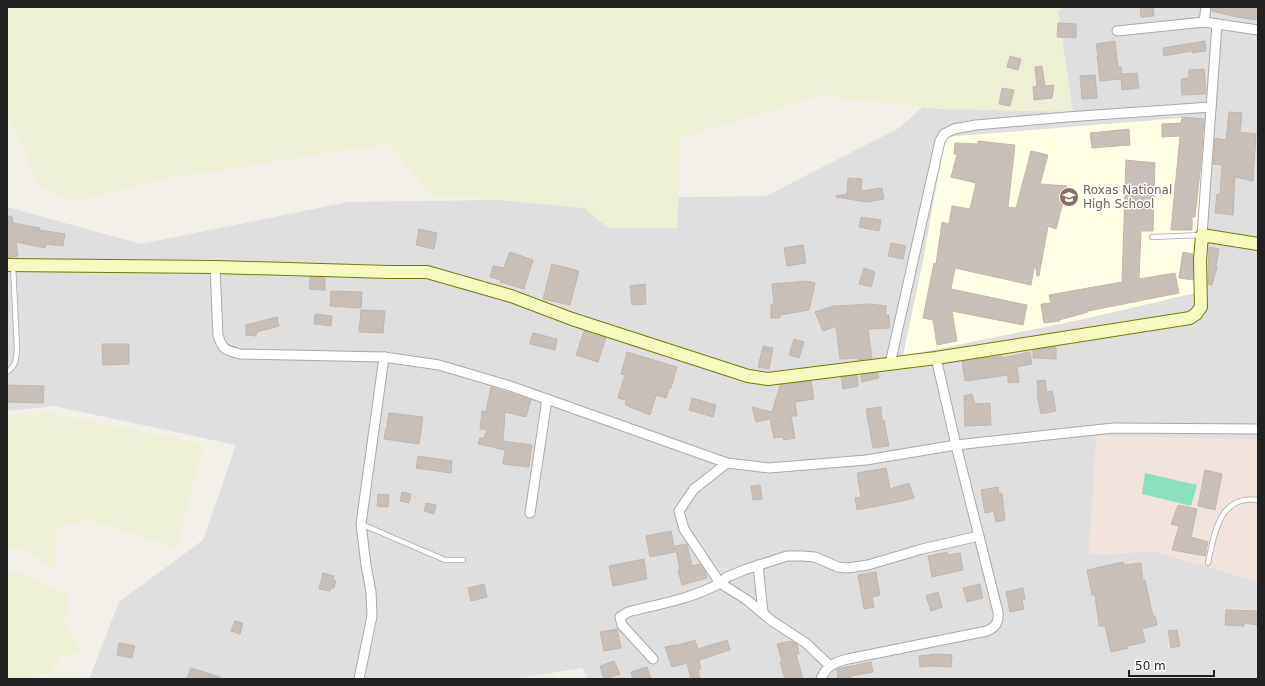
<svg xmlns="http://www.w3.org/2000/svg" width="1265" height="686" viewBox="0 0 1265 686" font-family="'DejaVu Sans',sans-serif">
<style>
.residential{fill:#e0dfdf}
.education{fill:#ffffe5}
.military{fill:#f3e3dd}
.farmland{fill:#eef0d5}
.pitch{fill:#88e0be}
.building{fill:#c7bfb8;stroke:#c4b6ab}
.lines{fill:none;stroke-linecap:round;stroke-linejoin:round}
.lane-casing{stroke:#a9a9a9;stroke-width:6}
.street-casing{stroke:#a9a9a9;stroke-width:11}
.secondary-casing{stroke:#707d05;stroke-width:14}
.lane{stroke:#fff;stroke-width:4.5}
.street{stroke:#fff;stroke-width:9}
.secondary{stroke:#f7fabf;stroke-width:12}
.labels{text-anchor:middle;stroke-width:3;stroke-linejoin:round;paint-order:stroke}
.education-label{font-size:12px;fill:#785e54;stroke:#fff;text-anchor:start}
</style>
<rect width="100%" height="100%" fill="#f2efe9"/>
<!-- residential -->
<polygon class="residential" points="1046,7 1258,7 1258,679 588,679 582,668 515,679 89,679 119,602 203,540 236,445 54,406 7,411 7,207 141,244 348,202 766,196 899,128 1008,32"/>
<!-- education -->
<polygon class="education" points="1182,118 1207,133 1199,292 1084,319 903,356 924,256 945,137"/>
<!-- military -->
<polygon class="military" points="1096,436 1258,439 1258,582 1153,551 1102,555 1089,553"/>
<!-- farmland -->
<g class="farmland">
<polygon points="7,7 1066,7 1058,11 1073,112 940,109 819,96 681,138 677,228 608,228 584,208 431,194 388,144 176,177 76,202 40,187 14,129 7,119"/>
<polygon points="51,413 204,444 176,548 89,520 58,527 54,569 22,548 7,550 7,418"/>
<polygon points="20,572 68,594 65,625 82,652 60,656 51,674 7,679 7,575"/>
<polygon points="555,672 556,679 525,679"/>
</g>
<!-- pitch -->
<polygon class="pitch" points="1145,473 1197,485 1191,506 1142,494"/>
<!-- building -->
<g class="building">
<polygon points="1140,7 1153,7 1154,16 1141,17"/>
<polygon points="1212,7 1246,7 1258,9 1258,20 1236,17 1212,11"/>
<polygon points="1058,23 1076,24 1076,38 1057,37"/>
<polygon points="1115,41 1118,67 1121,67 1122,74 1137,73 1139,88 1122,90 1121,79 1100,81 1097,56 1098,56 1096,44"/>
<polygon points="1205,41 1206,51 1192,53 1192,51 1164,56 1163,48"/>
<polygon points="1010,56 1021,59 1018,70 1007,67"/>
<polygon points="1042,66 1045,86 1054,85 1052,98 1034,100 1033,87 1037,86 1035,67"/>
<polygon points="1204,69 1206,94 1182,95 1181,79 1189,78 1189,70"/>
<polygon points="1095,75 1097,98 1082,99 1080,76"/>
<polygon points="1002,88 1014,90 1010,106 999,104"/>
<polygon points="1229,112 1242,113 1240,132 1256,134 1253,181 1235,177 1233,215 1215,213 1217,194 1220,195 1222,165 1213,164 1215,138 1226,140"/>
<polygon points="1182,117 1204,119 1201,163 1195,217 1192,217 1192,230 1171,230 1180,136 1162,137 1162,124 1181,123"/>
<polygon points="1129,129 1130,145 1092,148 1090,133"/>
<polygon points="978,141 1015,145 1008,207 1016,208 1031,151 1048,155 1040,184 1067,186 1056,229 1048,226 1039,276 1037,276 1035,263 1031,285 955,268 951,289 1027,305 1023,325 952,311 957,341 937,345 933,320 923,318 934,263 936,264 942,222 949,224 952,206 970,209 976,183 951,177 957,154 954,154 955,143 978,144"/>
<polygon points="1126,160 1155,163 1153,231 1141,231 1139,279 1175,273 1179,293 1088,311 1088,312 1059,320 1060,321 1044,323 1041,304 1051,303 1049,295 1122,282"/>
<polygon points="848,178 862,179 861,191 882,188 884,199 867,202 836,197 836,196 847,194"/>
<polygon points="12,216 13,223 40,228 39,230 65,234 63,246 46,244 45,248 16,242 18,256 7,258 7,217"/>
<polygon points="861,217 881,220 879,231 859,227"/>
<polygon points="419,229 437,233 434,249 416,245"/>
<polygon points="891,243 906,246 903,259 888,256"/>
<polygon points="803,245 806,263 787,266 784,248"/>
<polygon points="1209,247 1219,249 1216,266 1217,267 1212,285 1208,284"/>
<polygon points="510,252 533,260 524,289 500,282 501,280 490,277 493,266 504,268"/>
<polygon points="1183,252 1193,254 1193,280 1179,278"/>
<polygon points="552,264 579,271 570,305 543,299"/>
<polygon points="864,268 875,272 871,287 859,284"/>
<polygon points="310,277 325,278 325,290 309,289"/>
<polygon points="807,281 815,283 809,310 780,315 780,318 771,318 771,305 774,305 772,284"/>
<polygon points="645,284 646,304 632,305 630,286"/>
<polygon points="331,291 362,292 361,308 330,306"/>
<polygon points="871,304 886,306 886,316 889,315 890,328 868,329 872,358 858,360 858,358 840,359 836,326 823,331 815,312 833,306"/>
<polygon points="361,310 385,311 383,333 359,332"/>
<polygon points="315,314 332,316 331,326 314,324"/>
<polygon points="277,317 279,326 257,332 256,336 246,335 246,325"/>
<polygon points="584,331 606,338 598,362 576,355"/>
<polygon points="533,333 557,339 555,350 530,344"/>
<polygon points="794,339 804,342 799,358 789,355"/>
<polygon points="102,344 129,344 129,364 103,365"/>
<polygon points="763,346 773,348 769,369 758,367"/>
<polygon points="1056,347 1056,359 1033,358 1033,350"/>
<polygon points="627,352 677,367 671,388 669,388 666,398 656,395 650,415 625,405 626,400 618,398 625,375 621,374"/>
<polygon points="1030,352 1032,364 1017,367 1019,382 1008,383 1008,375 965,381 962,361 1001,356 1002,358"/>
<polygon points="878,373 879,378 862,382 861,375"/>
<polygon points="857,375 858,386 843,389 841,377"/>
<polygon points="1045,380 1047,392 1052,391 1056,411 1041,414 1037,394 1038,393 1037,381"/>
<polygon points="811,381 814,399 795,402 797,416 791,416 795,438 784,440 783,437 774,438 770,419 756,422 752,407 772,412 780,385"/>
<polygon points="7,385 44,386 43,403 7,402"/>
<polygon points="491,387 531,400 526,417 505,412 503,441 532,445 529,467 503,464 505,450 478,444 480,438 484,438 487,430 480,429 482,411 486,412"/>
<polygon points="972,394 975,404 990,403 991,425 965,426 964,396"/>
<polygon points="692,398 716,405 713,417 689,410"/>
<polygon points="881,407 882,421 884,420 889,446 873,448 866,409"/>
<polygon points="389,413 423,417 419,444 384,439 386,427 387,427"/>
<polygon points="418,456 452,461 451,473 416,468"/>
<polygon points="886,468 890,489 909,483 914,498 903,501 857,510 855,498 861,497 857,473"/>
<polygon points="1205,470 1222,474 1215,510 1198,506"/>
<polygon points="760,485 762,499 753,500 751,486"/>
<polygon points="998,487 999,494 1002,493 1005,520 996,522 994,511 985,513 981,490"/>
<polygon points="402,492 411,494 409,503 400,501"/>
<polygon points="378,494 389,495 388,507 377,506"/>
<polygon points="426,503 436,505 434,514 424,511"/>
<polygon points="1178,505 1197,509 1191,537 1208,542 1205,556 1172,550 1179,526 1171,524"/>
<polygon points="671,531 675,552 650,557 646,536"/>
<polygon points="687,544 692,566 700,564 705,571 707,578 682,585 678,570 680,569 675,546"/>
<polygon points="947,552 947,555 960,553 963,570 932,577 928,556"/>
<polygon points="644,559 647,579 613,586 609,566"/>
<polygon points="1123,562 1124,565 1141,563 1143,581 1145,580 1153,616 1155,616 1157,625 1142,629 1145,642 1127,646 1128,648 1111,652 1105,626 1099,626 1095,595 1092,595 1087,570"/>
<polygon points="876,572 880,595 872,597 874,607 864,609 858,575"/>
<polygon points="323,573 334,576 333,580 336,580 334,588 331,588 330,591 319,589"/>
<polygon points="484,584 487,597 471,601 468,588"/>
<polygon points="980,584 983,598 967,602 963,588"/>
<polygon points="1023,588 1025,599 1022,600 1024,609 1010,612 1006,592"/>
<polygon points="938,592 942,607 931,611 926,596"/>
<polygon points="1226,610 1258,611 1258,625 1244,623 1244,626 1225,625"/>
<polygon points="235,621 243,623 240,634 231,631"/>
<polygon points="617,629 621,648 604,651 600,632"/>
<polygon points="1177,630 1180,646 1171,648 1168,631"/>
<polygon points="695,640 698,649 727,640 730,650 699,660 701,669 698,670 700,679 691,679 687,663 672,667 665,647 675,645 675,646"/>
<polygon points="791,641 797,644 799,654 796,654 803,679 785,679 780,662 782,661 777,644"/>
<polygon points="119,643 135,646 132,658 117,655"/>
<polygon points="937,654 952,655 951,667 931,666 920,667 919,656"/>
<polygon points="614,661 620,674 604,679 600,666"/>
<polygon points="871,662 873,672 851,676 851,679 838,679 837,669"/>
<polygon points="647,667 651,679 633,679 631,672"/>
<polygon points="191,668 220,677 220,679 187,679"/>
</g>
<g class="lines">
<!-- lane casing -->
<g class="lane-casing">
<g id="lane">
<polyline points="1152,237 1202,235"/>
<path d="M7,372C16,366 16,360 17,349L13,265"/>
<polyline points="361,524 445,560 463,560"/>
<path d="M1208,563C1214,535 1219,494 1258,500"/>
</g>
</g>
<!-- street casing -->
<g class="street-casing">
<g id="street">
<polyline points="1204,22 1206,7"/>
<polyline points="1117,31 1204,22 1258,30"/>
<polyline points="1202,235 1217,24"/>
<path d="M215,267L218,335C222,350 226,350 240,354L384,357L439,365L510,386L727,463L769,468L866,460L956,445L1113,428L1258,429"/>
<polyline points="890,364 940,141 944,134 954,129 976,125 1067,117 1211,107"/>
<polyline points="530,513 547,399"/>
<polyline points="758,565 763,613"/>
<path d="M653,659L622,625L620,617L628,612C659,604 692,599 720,583L684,529L679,511L694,489L727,463"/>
<polyline points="830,666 806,643 772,621 747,600 720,583 727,577 744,570 787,556 802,556 815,557 838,567 848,568 868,565 922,549 979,536"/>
<polyline points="359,679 372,616 371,592 366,565 361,524 384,357"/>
<path d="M821,679C826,666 835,662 848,659L987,631C996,627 999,622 998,612L956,445L936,358"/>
</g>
</g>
<!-- secondary casing -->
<g class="secondary-casing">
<polyline id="secondary" points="7,265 215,267 389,272 427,272 511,296 572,319 748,376 768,379 936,358 1190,318 1196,314 1201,307 1200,260 1202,235 1258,244"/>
</g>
<!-- lane -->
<use href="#lane" class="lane"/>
<!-- street -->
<use href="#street" class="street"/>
<!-- secondary -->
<use href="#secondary" class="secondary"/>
</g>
<!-- icons -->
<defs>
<g id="school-disc" transform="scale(1)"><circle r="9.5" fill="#8d6e63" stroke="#fff"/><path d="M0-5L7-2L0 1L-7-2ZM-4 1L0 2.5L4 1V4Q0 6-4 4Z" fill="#fff"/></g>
</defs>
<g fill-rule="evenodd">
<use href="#school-disc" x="1069" y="197"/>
</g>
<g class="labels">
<!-- education labels -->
<g class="education-label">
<text x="1083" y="194">Roxas National<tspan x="1083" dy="14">High School</tspan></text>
</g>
</g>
<!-- border -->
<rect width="1265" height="686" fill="none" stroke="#222222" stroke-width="16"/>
<!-- scale -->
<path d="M1129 670v6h85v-6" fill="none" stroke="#222222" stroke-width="2"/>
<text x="1135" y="670" font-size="12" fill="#222222" stroke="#ffffff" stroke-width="3" paint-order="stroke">50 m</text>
</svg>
